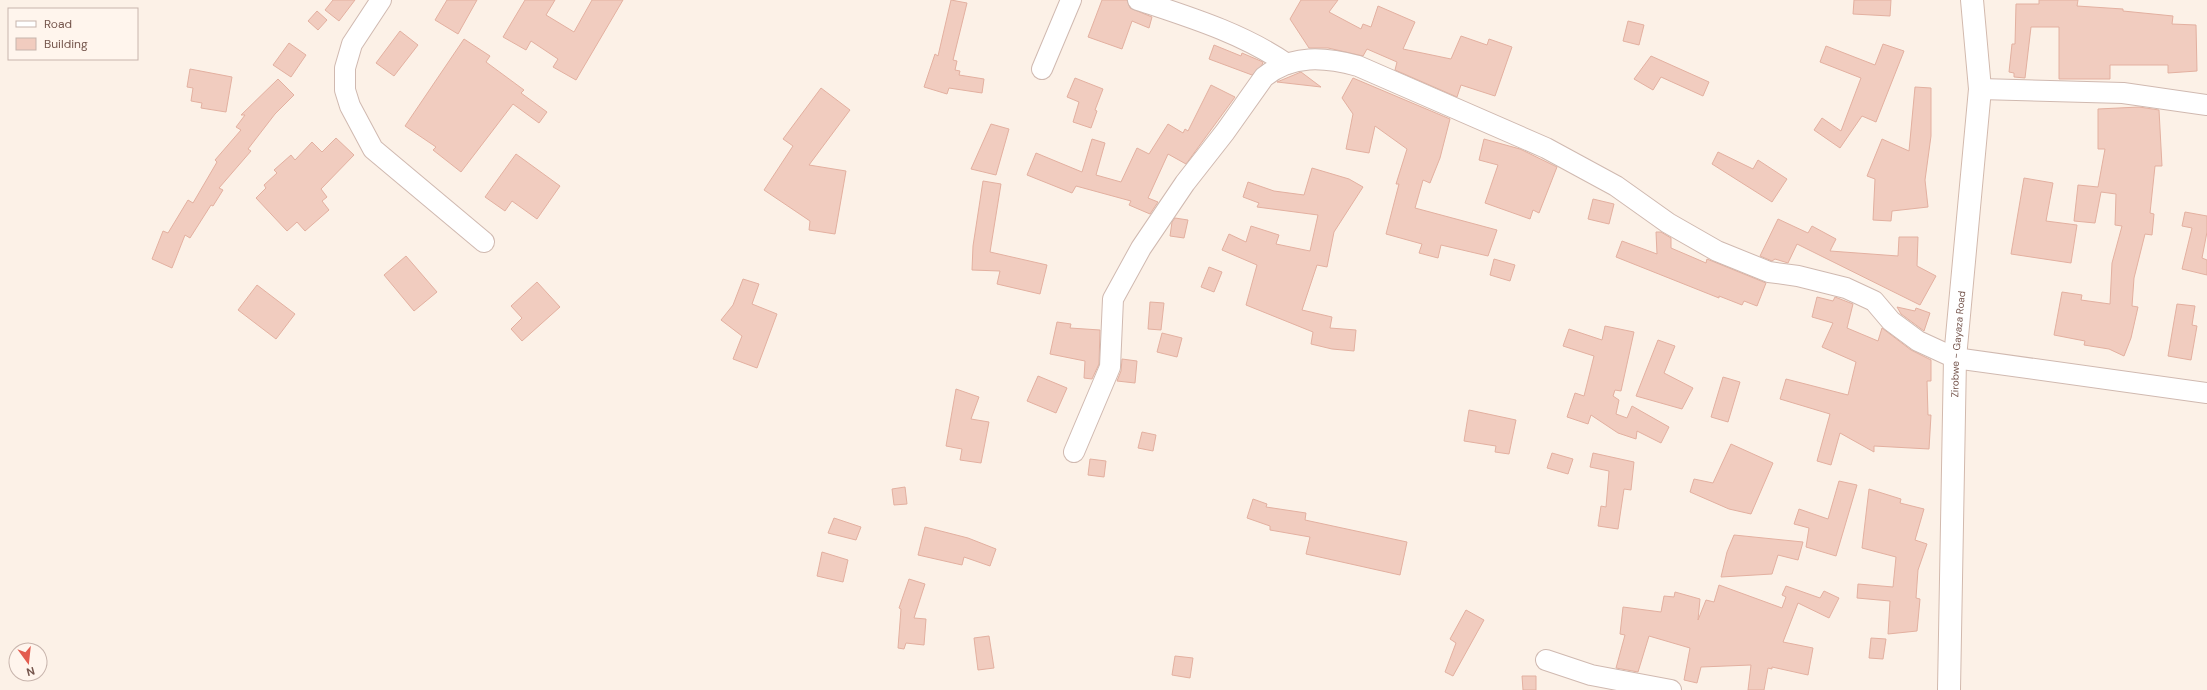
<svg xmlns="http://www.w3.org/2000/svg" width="2207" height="690" viewBox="0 0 2207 690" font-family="'DM Sans',sans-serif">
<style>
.building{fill:#f1ccbf;stroke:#e3b0a0}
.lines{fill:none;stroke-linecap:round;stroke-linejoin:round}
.street-casing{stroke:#d0b9b0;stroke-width:22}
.secondary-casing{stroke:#d2b9ad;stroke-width:24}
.street{stroke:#fff;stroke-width:20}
.secondary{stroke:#fff;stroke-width:22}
.labels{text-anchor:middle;stroke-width:3;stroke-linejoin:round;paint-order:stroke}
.street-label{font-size:10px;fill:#75554c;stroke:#fff5ed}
</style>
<rect width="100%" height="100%" fill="#fcf1e7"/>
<!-- building -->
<g class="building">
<polygon points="333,0 355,0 339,21 325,10"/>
<polygon points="447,0 477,0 458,34 435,20"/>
<polygon points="525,0 555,0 546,15 574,32 592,0 623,0 576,80 553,67 558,59 531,41 526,50 503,37"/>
<polygon points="951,0 967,3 953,60 957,61 955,70 960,71 959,75 984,79 982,93 949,88 947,94 924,87 935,54 938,56"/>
<polygon points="1102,0 1127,0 1130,8 1152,17 1149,28 1132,21 1122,49 1088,37"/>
<polygon points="1301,0 1338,0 1329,12 1361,29 1363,24 1371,27 1378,6 1415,22 1403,49 1451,59 1461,36 1487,45 1489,39 1512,47 1495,96 1461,85 1457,97 1395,70 1397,62 1367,49 1363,56 1328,48 1309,48 1290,19"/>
<polygon points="1854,0 1891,0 1890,16 1853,14"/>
<polygon points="2039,0 2078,0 2077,6 2123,9 2123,11 2173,16 2172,24 2196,25 2197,71 2168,73 2168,65 2110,65 2110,79 2059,79 2059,27 2031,27 2025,78 2014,77 2014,73 2009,72 2012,44 2015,44 2016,4 2039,4"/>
<polygon points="317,11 327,20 318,30 308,21"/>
<polygon points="1628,21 1644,25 1639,45 1623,41"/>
<polygon points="400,31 418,45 394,76 376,63"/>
<polygon points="464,39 490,56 486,62 524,90 521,93 547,112 539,123 513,104 461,172 433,150 436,147 405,126"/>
<polygon points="289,43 306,55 291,77 273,65"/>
<polygon points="1883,44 1904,51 1876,122 1862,116 1840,148 1814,130 1822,118 1841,131 1861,78 1820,62 1826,46 1875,65"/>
<polygon points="1214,45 1241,56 1242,53 1263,62 1262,65 1252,75 1209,59"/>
<polygon points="1651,56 1709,82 1703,96 1661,77 1653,90 1634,79"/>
<polygon points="190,69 232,77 226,112 201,108 202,103 191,101 193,88 187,87"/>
<polygon points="1301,72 1321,87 1277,82"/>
<polygon points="1075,78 1103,89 1095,110 1097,111 1091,128 1073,122 1079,102 1067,97"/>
<polygon points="1353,78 1450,119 1440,158 1430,183 1423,180 1415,208 1497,230 1488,256 1441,245 1438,258 1419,253 1422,244 1386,234 1399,184 1396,184 1407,149 1375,126 1369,153 1346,149 1353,114 1342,98"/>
<polygon points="278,79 294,95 275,114 248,149 251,151 219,188 223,190 213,206 211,205 190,238 185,235 172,268 152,259 163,231 168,233 188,200 193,203 217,162 215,160 241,130 236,127 245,115 241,115"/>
<polygon points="1211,85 1235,97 1186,164 1168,154 1148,198 1158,202 1150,214 1129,205 1131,201 1076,186 1072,193 1027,175 1036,153 1082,172 1092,139 1105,143 1096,175 1121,182 1137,148 1149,154 1168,124 1183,133 1185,129 1188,131"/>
<polygon points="1915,87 1931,88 1931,136 1925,180 1928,207 1892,211 1891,221 1873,220 1875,179 1867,176 1882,139 1909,151"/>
<polygon points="821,88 850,110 809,165 846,171 835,234 809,230 810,221 764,190 793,146 783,139"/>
<polygon points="2139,107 2159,110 2162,166 2155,166 2150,213 2154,214 2152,235 2145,234 2134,278 2132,306 2138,307 2131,338 2124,356 2109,349 2084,345 2085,341 2054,335 2062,292 2082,295 2081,300 2110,304 2112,263 2122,226 2115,225 2116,194 2101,192 2095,223 2074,221 2078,185 2098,187 2105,149 2098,149 2098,109"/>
<polygon points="991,124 1009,129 996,175 971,169"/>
<polygon points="336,138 354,155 321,189 327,197 322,201 329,210 305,231 297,222 287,231 256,198 266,188 264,185 277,173 274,170 291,155 295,160 312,142 322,152"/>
<polygon points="1484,139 1520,149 1557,167 1539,213 1533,210 1530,219 1485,203 1498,165 1479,160"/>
<polygon points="1718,152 1753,169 1758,160 1787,179 1772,202 1712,164"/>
<polygon points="516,154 560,186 537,219 512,201 505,211 485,197"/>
<polygon points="1312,168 1349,179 1363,187 1334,232 1327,267 1317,265 1302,310 1332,317 1330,328 1356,330 1354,351 1332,349 1311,344 1313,332 1246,305 1257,265 1222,250 1229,234 1246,242 1251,226 1279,235 1276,244 1310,251 1318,215 1257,207 1259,203 1243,197 1248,182 1274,191 1304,195"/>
<polygon points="2024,178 2053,183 2046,221 2077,225 2071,263 2011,254"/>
<polygon points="983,181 1001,184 990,252 1047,265 1040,294 997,284 1000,271 972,270 973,246"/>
<polygon points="1593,199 1614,204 1609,224 1588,219"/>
<polygon points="2185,212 2207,216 2207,232 2202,258 2207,260 2207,275 2182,269 2192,228 2182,226"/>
<polygon points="1175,218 1188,220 1184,238 1170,236 1172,222"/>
<polygon points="1778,219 1808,233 1812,226 1836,239 1830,251 1898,256 1899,237 1918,237 1917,266 1936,276 1920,305 1797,244 1788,263 1775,259 1772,261 1760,256"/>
<polygon points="1656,232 1661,232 1671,238 1671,248 1706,263 1707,259 1766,283 1757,306 1744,301 1742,305 1719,296 1719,298 1616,257 1622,241 1657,254"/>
<polygon points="406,256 437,292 414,311 384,275"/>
<polygon points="1494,259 1515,265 1510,281 1490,275"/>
<polygon points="1209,267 1222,272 1214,292 1201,287"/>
<polygon points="743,279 759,284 752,304 777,314 757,368 733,359 742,336 721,320 733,305"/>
<polygon points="537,282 560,307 522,341 511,329 522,318 511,306"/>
<polygon points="257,285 295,314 276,339 238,310"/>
<polygon points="1817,297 1833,301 1835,297 1853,304 1847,328 1878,341 1882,328 1911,350 1931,360 1931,381 1927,381 1928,415 1931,415 1929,449 1874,446 1874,452 1840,433 1831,465 1817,461 1830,414 1780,399 1786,379 1848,395 1856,362 1822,347 1833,323 1812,317"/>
<polygon points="1150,302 1164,303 1161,330 1148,329"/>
<polygon points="2177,304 2195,306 2192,325 2197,326 2191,360 2168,356"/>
<polygon points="1897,307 1915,311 1916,308 1930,313 1924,331 1901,314"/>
<polygon points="1057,322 1071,324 1070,328 1100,330 1099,364 1092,379 1084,378 1085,361 1050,354"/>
<polygon points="1605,326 1634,332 1621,391 1615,390 1613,396 1619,400 1616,414 1627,418 1632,406 1669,427 1661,443 1637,431 1636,439 1618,433 1591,415 1588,424 1567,417 1575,393 1584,396 1594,356 1563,346 1569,329 1602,340"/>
<polygon points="1162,333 1182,338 1177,357 1157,352"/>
<polygon points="1658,340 1675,346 1664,373 1693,388 1682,409 1636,396"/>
<polygon points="1122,359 1137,361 1135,383 1117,381 1121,371"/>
<polygon points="1038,376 1067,388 1056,413 1027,401"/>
<polygon points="1723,377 1740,382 1728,422 1711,417"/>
<polygon points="956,389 979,397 971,419 989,422 981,463 960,460 962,449 946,446"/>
<polygon points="1469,410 1516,420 1509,454 1495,452 1496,446 1464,441"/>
<polygon points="1142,432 1156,435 1153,451 1138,448"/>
<polygon points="1731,444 1773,463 1751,514 1729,509 1690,492 1694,479 1713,483"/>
<polygon points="1552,453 1573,459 1568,474 1547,468"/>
<polygon points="1593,453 1634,462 1631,490 1624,489 1618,529 1598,526 1601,506 1606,507 1609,471 1590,467"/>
<polygon points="1090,459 1106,461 1104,477 1088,475"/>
<polygon points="1839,481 1857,485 1836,556 1806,547 1809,528 1794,524 1799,509 1828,519"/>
<polygon points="905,487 907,504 894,505 892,489"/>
<polygon points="1869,489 1901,499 1900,503 1924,509 1915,540 1927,544 1918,570 1916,598 1920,599 1917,631 1888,634 1890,601 1857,598 1858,584 1893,587 1896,557 1862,548"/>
<polygon points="1253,499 1267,504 1266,507 1306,513 1305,520 1407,542 1400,575 1306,554 1310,537 1270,530 1270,526 1247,518"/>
<polygon points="834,518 861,527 856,540 828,533"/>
<polygon points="925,527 968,538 996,549 990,566 964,557 962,565 918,555"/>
<polygon points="1734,535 1803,542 1798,560 1778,555 1772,574 1721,577 1727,552"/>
<polygon points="822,552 848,560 843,582 817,576"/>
<polygon points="909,579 925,584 914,618 926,619 924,645 906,643 904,649 898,648 901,609 899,608"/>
<polygon points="1719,585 1782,608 1786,597 1782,595 1786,586 1820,598 1824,591 1839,598 1829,618 1798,603 1783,642 1813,648 1808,675 1772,667 1772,669 1768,668 1764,690 1748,690 1751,665 1701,667 1697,683 1684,680 1690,648 1649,636 1638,672 1616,668 1625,635 1620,634 1623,607 1661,612 1664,596 1674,597 1675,592 1700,599 1698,620 1706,600 1714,602"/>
<polygon points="1466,610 1484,620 1453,676 1445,672 1456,643 1450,639"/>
<polygon points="989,636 994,668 978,670 974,638"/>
<polygon points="1871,638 1886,639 1883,659 1869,658"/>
<polygon points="1175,656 1193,658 1190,678 1172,675"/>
<polygon points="1522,676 1536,676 1536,690 1523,690"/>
</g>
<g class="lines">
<!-- street casing -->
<g class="street-casing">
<g id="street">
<polyline points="381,0 352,44 345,68 345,90 350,106 373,149 484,242"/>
<path d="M1138,0C1189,17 1242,33 1287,64"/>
<polyline points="1042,69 1071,0"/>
<polyline points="1980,89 2123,93 2207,105"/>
<path d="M1074,452L1110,367L1113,299L1141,248L1185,183L1225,132L1264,77C1292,54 1325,57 1358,66L1546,148L1616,186L1668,223L1717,251L1769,272L1798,276L1846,288L1874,301L1891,321L1918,341L1955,358L2207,393"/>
<polyline points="1546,660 1591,675 1671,690"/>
</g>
</g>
<!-- secondary casing -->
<g class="secondary-casing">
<g id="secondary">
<path id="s1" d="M1949,690L1955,358L1980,89L1972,0"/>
</g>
</g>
<!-- street -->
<use href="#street" class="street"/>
<!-- secondary -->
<use href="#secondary" class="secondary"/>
</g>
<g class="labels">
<!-- street labels -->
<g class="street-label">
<text dy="4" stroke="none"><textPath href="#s1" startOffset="346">Zirobwe - Gayaza Road</textPath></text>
</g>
</g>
<!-- legend -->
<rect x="8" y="8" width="130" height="52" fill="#fff5ed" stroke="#c8b5ad"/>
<rect x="16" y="21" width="20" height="6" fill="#ffffff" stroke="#c8b5ad"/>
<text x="44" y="28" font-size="12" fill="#75554c">Road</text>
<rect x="16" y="38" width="20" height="12" fill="#f1ccbf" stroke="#c8b5ad"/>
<text x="44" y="48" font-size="12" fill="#75554c">Building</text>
<!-- north arrow -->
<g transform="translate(28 662) rotate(165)"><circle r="19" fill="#fff5ed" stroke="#c8b5ad"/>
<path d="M0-3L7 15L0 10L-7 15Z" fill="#e35c4f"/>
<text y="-6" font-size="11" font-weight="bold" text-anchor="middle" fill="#75554c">N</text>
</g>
</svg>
